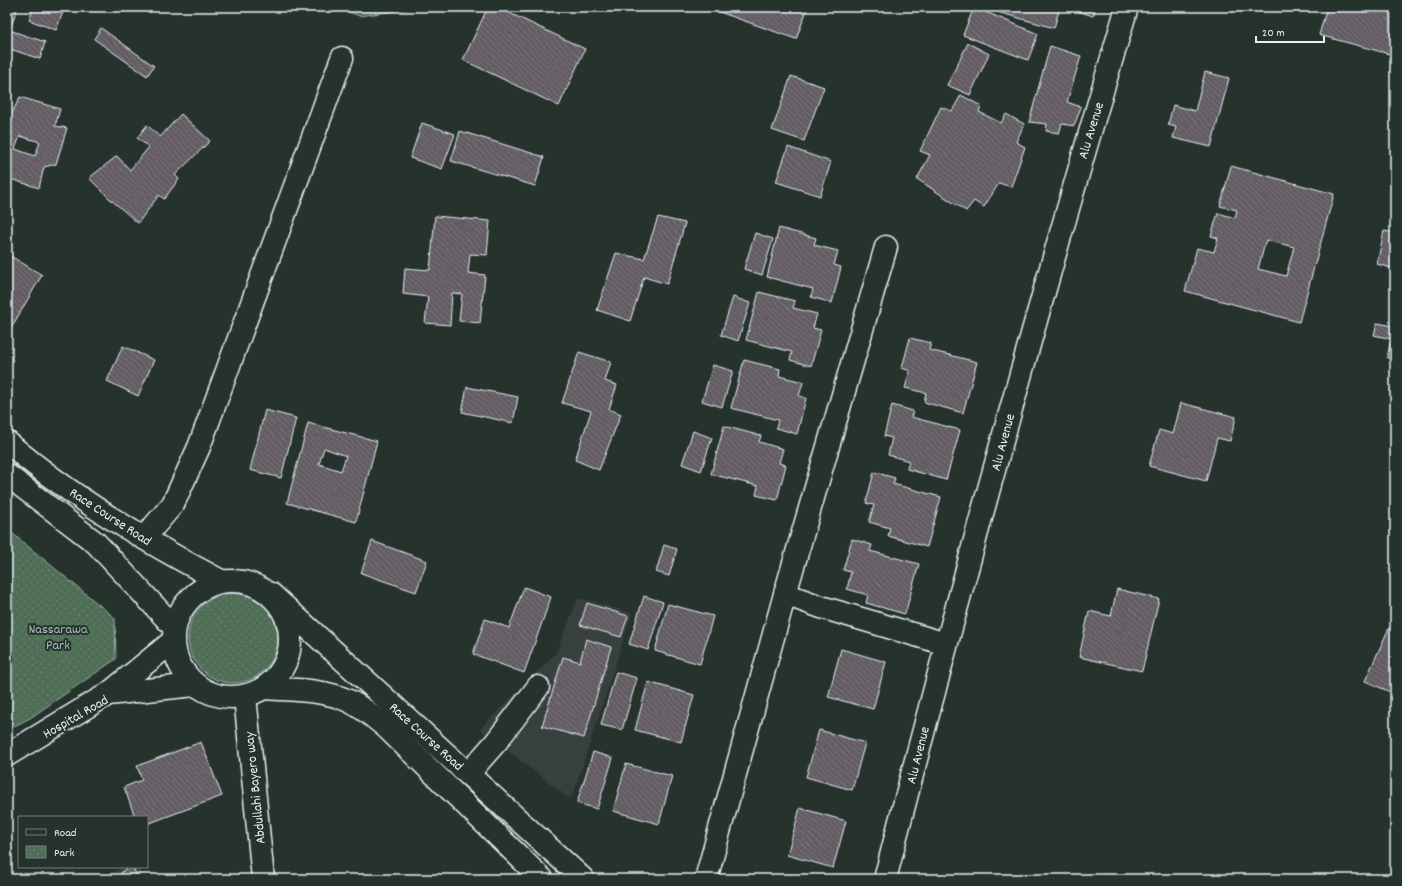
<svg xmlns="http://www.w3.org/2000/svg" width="1402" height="886" viewBox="0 0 1402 886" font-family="Dekko,sans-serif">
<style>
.built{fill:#393f3e}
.park{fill:url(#park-dots);stroke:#9cb0a8}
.pitch{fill:#506e57;stroke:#9cb0a8}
.building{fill:url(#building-back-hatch);stroke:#e8f1f8;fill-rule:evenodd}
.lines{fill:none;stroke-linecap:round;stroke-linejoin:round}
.minor-casing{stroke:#e8f1f8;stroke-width:25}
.minor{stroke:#26332d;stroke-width:22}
.labels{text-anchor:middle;stroke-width:4;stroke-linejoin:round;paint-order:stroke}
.street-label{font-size:14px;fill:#e8f1f8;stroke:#26332d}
.park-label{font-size:14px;fill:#abbdb8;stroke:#26332d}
</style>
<defs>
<pattern id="park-dots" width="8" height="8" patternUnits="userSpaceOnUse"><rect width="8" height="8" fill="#506e57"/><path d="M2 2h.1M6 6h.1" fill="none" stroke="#698370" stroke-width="1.8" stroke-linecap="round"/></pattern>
<pattern id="building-back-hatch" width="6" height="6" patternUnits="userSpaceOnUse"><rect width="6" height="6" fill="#645c64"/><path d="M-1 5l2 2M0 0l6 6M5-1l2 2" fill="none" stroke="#7a747b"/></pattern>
</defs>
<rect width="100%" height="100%" fill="#26332d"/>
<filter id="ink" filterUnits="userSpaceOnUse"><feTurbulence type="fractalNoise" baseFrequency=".025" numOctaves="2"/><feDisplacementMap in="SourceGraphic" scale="8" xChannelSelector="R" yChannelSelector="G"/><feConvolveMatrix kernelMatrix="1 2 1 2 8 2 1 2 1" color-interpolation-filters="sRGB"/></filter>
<g filter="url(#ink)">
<!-- built -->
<g class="built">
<polygon points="578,598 632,613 574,792 570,799 480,729 556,653"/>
<polygon points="121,867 139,867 144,879 107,879"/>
</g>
<!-- park -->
<g class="park">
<polygon points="7,529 115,618 116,659 30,718 7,730"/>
<circle cx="233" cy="638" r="45"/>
</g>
<!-- pitch -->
<polygon class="pitch" points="334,7 424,7 360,16"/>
<!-- building -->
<g class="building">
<polygon points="7,7 18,7 7,37"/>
<polygon points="34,7 65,7 56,30 29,20"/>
<polygon points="488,7 497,7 585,49 559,106 463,60"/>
<polygon points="705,7 808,7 796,39"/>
<polygon points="974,7 1038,34 1028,60 963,35"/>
<polygon points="980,7 1060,7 1054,28"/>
<polygon points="1066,7 1096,7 1093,16"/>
<polygon points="1327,7 1395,7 1395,49 1393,55 1319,35"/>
<polygon points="101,28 154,66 147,76 94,39"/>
<polygon points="12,31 45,42 40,59 7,48"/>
<polygon points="968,43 989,54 970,95 947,85"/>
<polygon points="1050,46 1081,56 1067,102 1081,107 1074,126 1062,124 1059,133 1046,131 1047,124 1029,122"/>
<polygon points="1205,72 1229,78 1211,147 1173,138 1176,127 1168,125 1173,105 1195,111"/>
<polygon points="791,76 824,87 804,141 772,130"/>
<polygon points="961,95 981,106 979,112 1001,123 1006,114 1024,124 1016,142 1025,147 1011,187 999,183 984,207 974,201 966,211 917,179 930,155 920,151 941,107 952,111"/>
<path d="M20,97L60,109L55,126L67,128L56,164L44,167L39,188L7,178V111L12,113ZM20,136L40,142L35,156L15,149Z"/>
<polygon points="181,114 210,141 175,175 179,179 164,199 159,195 138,223 109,198 89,178 117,156 130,170 149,147 137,138 147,125 160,137"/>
<polygon points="422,123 455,134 442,169 410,158"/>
<polygon points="460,131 544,157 535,186 451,161"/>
<polygon points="788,147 831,162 820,196 776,182"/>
<path d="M1231,166L1334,194L1299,322L1185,291L1197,248L1214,252L1218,238L1211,236L1218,213L1235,218L1237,210L1220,206ZM1266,240L1294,247L1286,276L1258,269Z"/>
<polygon points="435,216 490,221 487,255 470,254 468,273 485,275 480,323 459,321 462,294 452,293 450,325 425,323 428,297 403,294 405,268 430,270"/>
<polygon points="658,217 685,223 667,284 644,277 630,321 597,310 616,253 644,259"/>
<polygon points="779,228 816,238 814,245 838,251 834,265 841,267 832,303 811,297 813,289 767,277"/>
<polygon points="1384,231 1395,233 1395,269 1377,264"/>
<polygon points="755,233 773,239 762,275 744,269"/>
<polygon points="7,254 42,275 11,328 7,326"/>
<polygon points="759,292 795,301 793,308 817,314 813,328 821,330 811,366 790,360 792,352 746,340"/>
<polygon points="733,297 750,303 738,341 721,335"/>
<polygon points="1377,323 1394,326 1395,323 1395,360 1387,358 1391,339 1374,335"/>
<polygon points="910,338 931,343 929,350 977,362 963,413 924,402 926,393 905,388 910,371 902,368"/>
<polygon points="123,346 154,360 138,396 107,381"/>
<polygon points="579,352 611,362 605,381 617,385 609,409 621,414 599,470 575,460 591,411 562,403"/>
<polygon points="744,360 780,369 779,376 803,382 799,396 806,398 797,434 776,428 778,420 731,408"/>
<polygon points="713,365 733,371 722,407 702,401"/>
<polygon points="467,387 518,397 513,423 462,412"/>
<polygon points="1181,403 1236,417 1230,441 1217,438 1206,481 1149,466 1159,430 1173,434"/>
<polygon points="892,405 913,411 911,417 960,430 946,480 907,469 909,461 888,455 892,438 884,436"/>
<polygon points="265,410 296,418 281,478 250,470"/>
<path d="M308,423L377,441L356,522L287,503ZM324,448L346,456L341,471L319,464Z"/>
<polygon points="724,426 761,436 759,442 783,449 779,463 786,465 777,500 756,495 758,486 711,474"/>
<polygon points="693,431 712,438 701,471 682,464"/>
<polygon points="874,472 895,478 893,484 941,497 927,547 888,536 890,528 869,522 874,505 866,503"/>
<polygon points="852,539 872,545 870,551 919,564 905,614 866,603 868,595 847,589 851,572 843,570"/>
<polygon points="372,541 427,561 416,592 361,573"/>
<polygon points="664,545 677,549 669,576 656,572"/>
<polygon points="524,587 551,597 524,673 473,654 485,619 509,628"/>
<polygon points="1117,589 1159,599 1142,671 1079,657 1089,611 1111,616"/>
<polygon points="644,596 663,602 648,650 629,644"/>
<polygon points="587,603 628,616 621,637 580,625"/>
<polygon points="668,604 713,616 700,664 655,651"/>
<polygon points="1389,628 1395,631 1395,694 1365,681"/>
<polygon points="586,639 611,647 584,738 542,726 563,657 580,662"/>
<polygon points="841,649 886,662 873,709 828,697"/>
<polygon points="616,672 637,678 622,730 601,725"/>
<polygon points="648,682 694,695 681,742 635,730"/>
<polygon points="819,730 865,743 852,790 806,777"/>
<polygon points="201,742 222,796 147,824 147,817 135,817 124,787 142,780 137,766"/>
<polygon points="593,752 613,758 597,809 577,803"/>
<polygon points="626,764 672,776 659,824 613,811"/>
<polygon points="800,808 846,821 833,868 787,855"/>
<polygon points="127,867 133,867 138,879 115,879"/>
</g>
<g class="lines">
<!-- minor casing -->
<g class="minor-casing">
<g id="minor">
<path d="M7,442C71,497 146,542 221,581"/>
<polyline points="7,475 96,543 174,627"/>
<polyline points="144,538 173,504 199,447 342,58"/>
<circle cx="232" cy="639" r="58"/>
<polyline points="271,594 583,879"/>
<polyline points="785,594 821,607 946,644"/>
<path d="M264,688C291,690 324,689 349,701C364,708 375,718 387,728L542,879"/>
<polyline points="108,694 173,641"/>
<polyline points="245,696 263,879"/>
<polyline points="7,755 108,694 195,685"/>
<polyline points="468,774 496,742 538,687"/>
<polyline points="706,879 785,594 886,247"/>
<path d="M885,879C960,587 1041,296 1127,7"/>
</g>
</g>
<!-- minor -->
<use href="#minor" class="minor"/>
</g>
</g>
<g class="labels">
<!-- street labels -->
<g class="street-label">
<text transform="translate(1090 130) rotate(-73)" y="5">Alu Avenue</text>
<text transform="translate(1002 442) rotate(-75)" y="5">Alu Avenue</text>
<text transform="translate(111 516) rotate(33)" y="5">Race Course Road</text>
<text transform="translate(75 716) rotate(-30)" y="5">Hospital Road</text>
<text transform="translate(427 736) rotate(42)" y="5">Race Course Road</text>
<text transform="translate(917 755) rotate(-76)" y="5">Alu Avenue</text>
<text transform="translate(254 788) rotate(-96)" y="5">Abdullahi Bayero way</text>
</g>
<!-- park labels -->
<g class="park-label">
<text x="58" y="633">Nassarawa<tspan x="58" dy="16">Park</tspan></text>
</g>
</g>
<!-- margin -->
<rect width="1402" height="886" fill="none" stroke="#26332d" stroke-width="24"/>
<rect x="12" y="12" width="1378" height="862" fill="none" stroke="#e8f1f8" stroke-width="1.5" filter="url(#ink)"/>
<!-- legend -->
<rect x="18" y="816" width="130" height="52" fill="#26332d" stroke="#747f7e"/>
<rect x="26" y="829" width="20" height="6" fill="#26332d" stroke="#747f7e"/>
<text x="54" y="836" font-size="12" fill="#e8f1f8">Road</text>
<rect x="26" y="846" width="20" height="12" fill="url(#park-dots)" stroke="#747f7e"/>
<text x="54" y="856" font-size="12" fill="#e8f1f8">Park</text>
<!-- scale -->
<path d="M1256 36v6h68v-6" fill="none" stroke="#e8f1f8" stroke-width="2"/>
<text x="1262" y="36" font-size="12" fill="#e8f1f8" stroke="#26332d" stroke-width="3" paint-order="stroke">20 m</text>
</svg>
